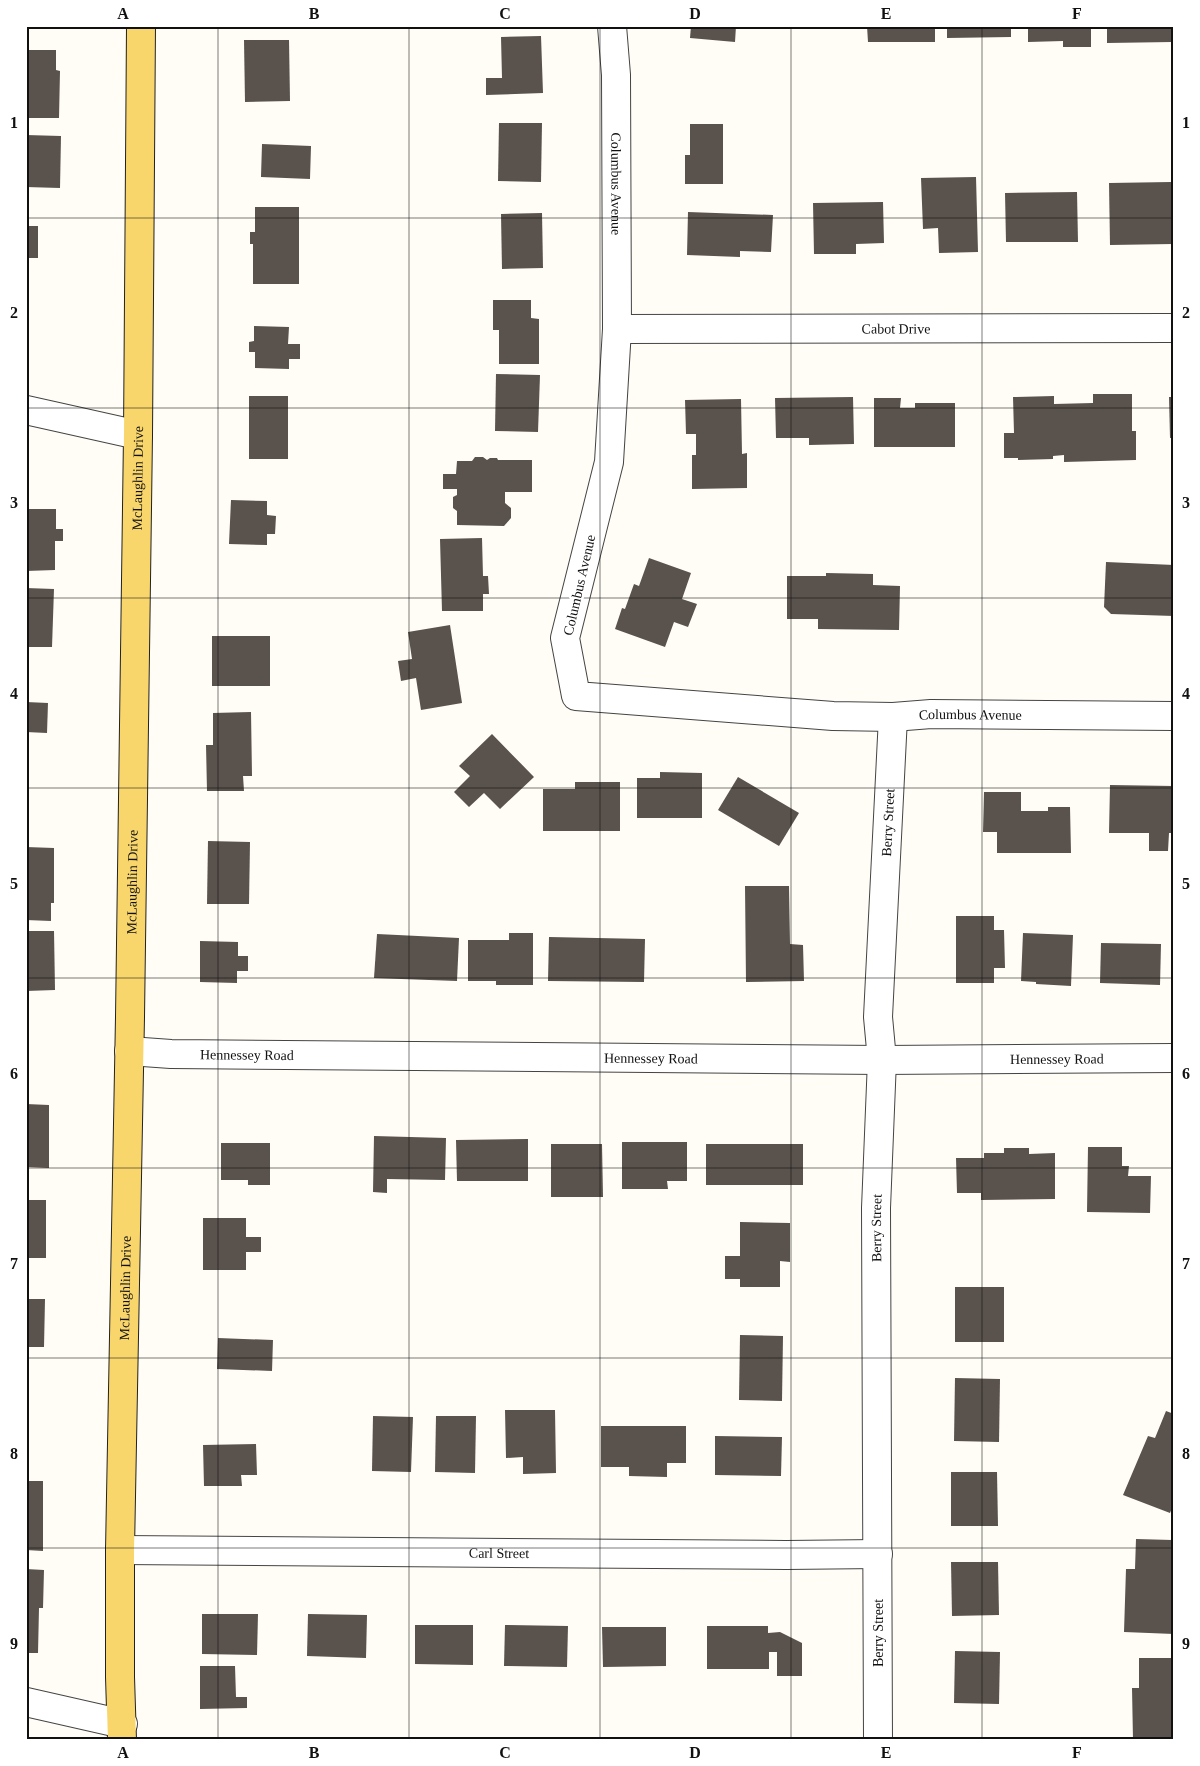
<svg xmlns="http://www.w3.org/2000/svg" width="1200" height="1766" viewBox="0 0 1200 1766" font-family="'Times New Roman',serif">
<style>
.building{fill:#5a524d}
.lines{fill:none;stroke-linecap:round;stroke-linejoin:round}
.minor-casing{stroke:#444;stroke-width:30}
.major-casing{stroke:#222;stroke-width:30}
.minor{stroke:#fff;stroke-width:28}
.major{stroke:#f9d66b;stroke-width:28}
.grid{fill:none;stroke:#111;stroke-width:1;stroke-opacity:0.55}
.labels{text-anchor:middle;stroke-width:5;stroke-linejoin:round;paint-order:stroke}
.street-label{font-size:14px;fill:#111;stroke:#fff}
.neatline{fill:none;stroke:#111;stroke-width:2}
.grid-label{font-size:16px;text-anchor:middle;font-weight:bold;fill:#111}
</style>
<rect width="100%" height="100%" fill="#fffdf5"/>
<!-- building -->
<g class="building">
<polygon points="691,26 736,26 735,42 690,38"/>
<polygon points="867,26 935,26 935,42 868,42"/>
<polygon points="947,26 1011,26 1011,37 947,38"/>
<polygon points="1028,26 1091,26 1091,47 1063,47 1063,41 1028,42"/>
<polygon points="1107,26 1172,26 1172,42 1107,43"/>
<polygon points="541,36 543,93 486,95 486,78 502,78 501,37"/>
<polygon points="244,40 289,40 290,101 245,102"/>
<polygon points="26,50 56,50 56,70 60,71 59,118 26,118"/>
<polygon points="499,123 542,123 541,182 498,181"/>
<polygon points="690,124 723,124 723,184 685,184 685,155 690,155"/>
<polygon points="26,135 61,136 60,188 26,187"/>
<polygon points="262,144 311,146 310,179 261,177"/>
<polygon points="976,177 978,252 939,253 938,228 923,229 921,178"/>
<polygon points="1171,182 1173,244 1110,245 1109,183"/>
<polygon points="1077,192 1078,242 1006,242 1005,193"/>
<polygon points="883,202 884,243 856,244 856,254 814,254 813,203"/>
<polygon points="255,207 299,207 299,284 253,284 253,244 250,244 250,232 255,232"/>
<polygon points="688,212 773,215 771,252 740,251 740,257 687,255"/>
<polygon points="542,213 543,268 502,269 501,214"/>
<rect x="26" y="226" width="12" height="32"/>
<polygon points="493,300 531,300 531,318 539,319 539,364 499,364 499,330 493,330"/>
<polygon points="254,326 289,327 288,344 300,344 300,359 289,359 289,369 255,368 255,352 249,352 249,342 254,341"/>
<polygon points="496,374 540,375 538,432 495,431"/>
<polygon points="1093,394 1132,394 1132,431 1136,431 1136,460 1064,462 1064,455 1053,456 1053,459 1018,460 1018,458 1004,458 1004,433 1014,433 1013,397 1054,396 1054,404 1093,403"/>
<rect x="249" y="396" width="39" height="63"/>
<polygon points="853,397 854,444 809,445 809,438 776,438 775,398"/>
<polygon points="1169,397 1174,397 1174,438 1170,438"/>
<polygon points="874,398 901,398 900,408 915,408 915,403 955,403 955,447 874,447"/>
<polygon points="741,399 742,454 747,453 747,488 692,489 692,455 696,455 696,434 686,434 685,400"/>
<polygon points="475,457 483,457 487,460 490,458 497,458 498,460 532,460 532,492 505,492 505,503 511,508 511,518 504,526 457,525 457,511 453,508 453,497 457,495 457,489 443,489 443,474 456,474 457,461 472,461"/>
<polygon points="231,500 267,501 267,515 276,516 275,534 267,534 267,545 229,544"/>
<polygon points="26,509 56,509 56,529 63,529 63,541 55,541 55,570 26,571"/>
<polygon points="482,538 483,576 488,576 489,594 483,594 483,611 442,611 440,539"/>
<polygon points="649,558 691,573 682,599 697,604 688,627 674,622 665,647 615,629 622,608 625,609 634,584 639,586"/>
<polygon points="1106,562 1174,565 1174,616 1111,614 1104,607"/>
<polygon points="826,573 873,574 873,585 900,586 899,630 818,629 818,619 787,619 787,576 826,576"/>
<polygon points="26,588 54,589 52,647 26,647"/>
<polygon points="450,625 462,703 421,710 416,678 401,681 398,661 412,659 408,632"/>
<rect x="212" y="636" width="58" height="50"/>
<polygon points="26,702 48,703 47,733 26,732"/>
<polygon points="251,712 252,776 243,776 244,791 207,791 206,745 213,745 213,713"/>
<polygon points="492,734 534,777 500,809 484,793 469,807 454,792 470,776 459,766"/>
<polygon points="660,772 702,773 702,818 637,818 637,778 660,778"/>
<polygon points="738,777 799,813 779,846 718,810"/>
<polygon points="575,782 620,782 620,831 543,831 543,789 575,789"/>
<polygon points="1110,785 1174,786 1174,833 1169,833 1168,851 1149,851 1149,833 1109,833"/>
<polygon points="984,792 1021,792 1021,811 1048,811 1048,807 1070,807 1071,853 997,853 997,832 983,832"/>
<polygon points="208,841 250,842 249,904 207,904"/>
<polygon points="26,847 54,848 54,903 51,903 51,921 26,920"/>
<polygon points="745,886 789,886 790,944 803,945 804,981 746,982"/>
<polygon points="956,916 994,916 994,930 1004,930 1005,968 994,968 994,983 956,983"/>
<polygon points="26,931 54,931 55,990 26,991"/>
<polygon points="509,933 533,933 533,985 496,985 496,981 468,981 468,940 509,940"/>
<polygon points="1023,933 1073,935 1071,986 1036,984 1036,982 1021,981"/>
<polygon points="377,934 459,938 457,981 374,978"/>
<polygon points="549,937 645,939 644,982 548,981"/>
<polygon points="200,941 238,942 238,956 248,956 248,971 237,971 237,983 200,982"/>
<polygon points="1101,943 1161,944 1160,985 1100,983"/>
<polygon points="26,1104 49,1105 49,1168 26,1167"/>
<polygon points="374,1136 446,1138 445,1180 387,1179 387,1193 373,1192"/>
<polygon points="528,1139 528,1181 457,1181 456,1140"/>
<polygon points="622,1142 687,1142 687,1181 667,1181 668,1189 622,1189"/>
<polygon points="221,1143 270,1143 270,1185 248,1185 248,1180 221,1180"/>
<polygon points="551,1144 602,1144 603,1197 551,1197"/>
<rect x="706" y="1144" width="97" height="41"/>
<polygon points="1088,1147 1122,1147 1122,1166 1129,1166 1128,1176 1151,1176 1150,1213 1087,1212"/>
<polygon points="1004,1148 1029,1148 1029,1154 1055,1153 1055,1199 981,1200 981,1193 957,1193 956,1158 984,1158 984,1153 1004,1153"/>
<rect x="26" y="1200" width="20" height="58"/>
<polygon points="203,1218 246,1218 246,1237 261,1237 261,1252 246,1252 246,1270 203,1270"/>
<polygon points="740,1222 790,1223 790,1262 780,1261 780,1287 740,1287 740,1279 725,1279 725,1256 740,1256"/>
<rect x="955" y="1287" width="49" height="55"/>
<polygon points="26,1299 45,1299 44,1347 26,1347"/>
<polygon points="740,1335 783,1336 782,1401 739,1400"/>
<polygon points="218,1338 273,1340 272,1371 217,1369"/>
<polygon points="955,1378 1000,1379 999,1442 954,1441"/>
<polygon points="505,1410 555,1410 556,1473 523,1474 523,1457 506,1458"/>
<polygon points="1166,1411 1174,1414 1174,1503 1170,1513 1123,1495 1148,1436 1155,1438"/>
<polygon points="373,1416 413,1417 411,1472 372,1471"/>
<polygon points="436,1416 476,1416 475,1473 435,1472"/>
<polygon points="601,1426 686,1426 686,1463 667,1463 667,1477 629,1476 629,1467 601,1467"/>
<polygon points="715,1436 782,1437 781,1476 715,1475"/>
<polygon points="256,1444 257,1475 241,1475 242,1486 204,1486 203,1445"/>
<polygon points="951,1472 997,1472 998,1526 951,1526"/>
<polygon points="26,1481 43,1481 43,1551 26,1550"/>
<polygon points="1136,1539 1172,1540 1172,1555 1174,1555 1172,1601 1174,1601 1174,1634 1124,1632 1126,1569 1135,1569"/>
<polygon points="951,1562 998,1562 999,1615 952,1616"/>
<polygon points="26,1569 44,1570 43,1608 39,1608 38,1653 26,1653"/>
<polygon points="202,1614 258,1614 257,1655 202,1654"/>
<polygon points="308,1614 367,1615 366,1658 307,1656"/>
<polygon points="415,1625 473,1625 473,1665 415,1664"/>
<polygon points="505,1625 568,1626 567,1667 504,1666"/>
<polygon points="707,1626 768,1626 768,1633 780,1632 802,1643 802,1676 777,1676 777,1652 769,1652 769,1669 707,1669"/>
<polygon points="602,1627 666,1627 666,1666 603,1667"/>
<polygon points="955,1651 1000,1652 999,1704 954,1703"/>
<polygon points="1139,1658 1174,1658 1174,1740 1133,1740 1132,1688 1139,1688"/>
<polygon points="200,1666 235,1666 236,1697 247,1697 247,1708 200,1709"/>
<rect x="725" y="1737" width="43" height="3"/>
<polygon points="954,1737 1000,1738 1000,1740 954,1740"/>
</g>
<g class="lines">
<!-- minor casing -->
<g class="minor-casing">
<g id="minor">
<path id="s1" d="M612,26L616,75L617,329L609,462L565,638L576,696L833,716L893,717L931,714L1174,716"/>
<path id="s2" d="M617,329L1174,328"/>
<polyline points="26,410 138,435"/>
<path id="s3" d="M129,1051L171,1054L882,1060L1174,1058"/>
<path id="s4" d="M120,1550L786,1555L878,1554"/>
<polyline points="26,1702 123,1724"/>
<path id="s5" d="M878,1740L876,1208L882,1060L878,1017L893,717"/>
</g>
</g>
<!-- major casing -->
<g class="major-casing">
<g id="major">
<path id="s6" d="M122,1740L120,1677V1550L130,1017L138,435L141,26"/>
</g>
</g>
<!-- minor -->
<use href="#minor" class="minor"/>
<!-- major -->
<use href="#major" class="major"/>
</g>
<!-- grid -->
<path class="grid" d="M218,26V1740M409,26V1740M600,26V1740M791,26V1740M982,26V1740M26,218H1174M26,408H1174M26,598H1174M26,788H1174M26,978H1174M26,1168H1174M26,1358H1174M26,1548H1174"/>
<g class="labels">
<!-- street labels -->
<g class="street-label">
<text dy="5" stroke="none"><textPath href="#s1" startOffset="158">Columbus Avenue</textPath></text>
<text dy="5" stroke="none"><textPath href="#s2" startOffset="279">Cabot Drive</textPath></text>
<text dy="5" stroke="none"><textPath href="#s6" startOffset="1262">McLaughlin Drive</textPath></text>
<text transform="translate(579 585) rotate(-77)" y="5">Columbus Avenue</text>
<text dy="5" stroke="none"><textPath href="#s1" startOffset="1072">Columbus Avenue</textPath></text>
<text dy="5" stroke="none"><textPath href="#s5" startOffset="918">Berry Street</textPath></text>
<text dy="5" stroke="none"><textPath href="#s6" startOffset="858">McLaughlin Drive</textPath></text>
<text dy="5" stroke="none"><textPath href="#s3" startOffset="118">Hennessey Road</textPath></text>
<text dy="5" stroke="none"><textPath href="#s3" startOffset="522">Hennessey Road</textPath></text>
<text dy="5" stroke="none"><textPath href="#s3" startOffset="928">Hennessey Road</textPath></text>
<text dy="5" stroke="none"><textPath href="#s5" startOffset="512">Berry Street</textPath></text>
<text dy="5" stroke="none"><textPath href="#s6" startOffset="452">McLaughlin Drive</textPath></text>
<text dy="5" stroke="none"><textPath href="#s4" startOffset="379">Carl Street</textPath></text>
<text transform="translate(878 1633) rotate(-90)" y="5">Berry Street</text>
</g>
</g>
<!-- border -->
<rect width="1200" height="1766" fill="none" stroke="#ffffff" stroke-width="55"/>
<rect x="28" y="28" width="1144" height="1710" class="neatline"/>
<g class="grid-label">
<text x="123" y="19">A</text>
<text x="314" y="19">B</text>
<text x="505" y="19">C</text>
<text x="695" y="19">D</text>
<text x="886" y="19">E</text>
<text x="1077" y="19">F</text>
<text x="14" y="128">1</text>
<text x="1186" y="128">1</text>
<text x="14" y="318">2</text>
<text x="1186" y="318">2</text>
<text x="14" y="508">3</text>
<text x="1186" y="508">3</text>
<text x="14" y="699">4</text>
<text x="1186" y="699">4</text>
<text x="14" y="889">5</text>
<text x="1186" y="889">5</text>
<text x="14" y="1079">6</text>
<text x="1186" y="1079">6</text>
<text x="14" y="1269">7</text>
<text x="1186" y="1269">7</text>
<text x="14" y="1459">8</text>
<text x="1186" y="1459">8</text>
<text x="14" y="1649">9</text>
<text x="1186" y="1649">9</text>
<text x="123" y="1758">A</text>
<text x="314" y="1758">B</text>
<text x="505" y="1758">C</text>
<text x="695" y="1758">D</text>
<text x="886" y="1758">E</text>
<text x="1077" y="1758">F</text>
</g>
</svg>
